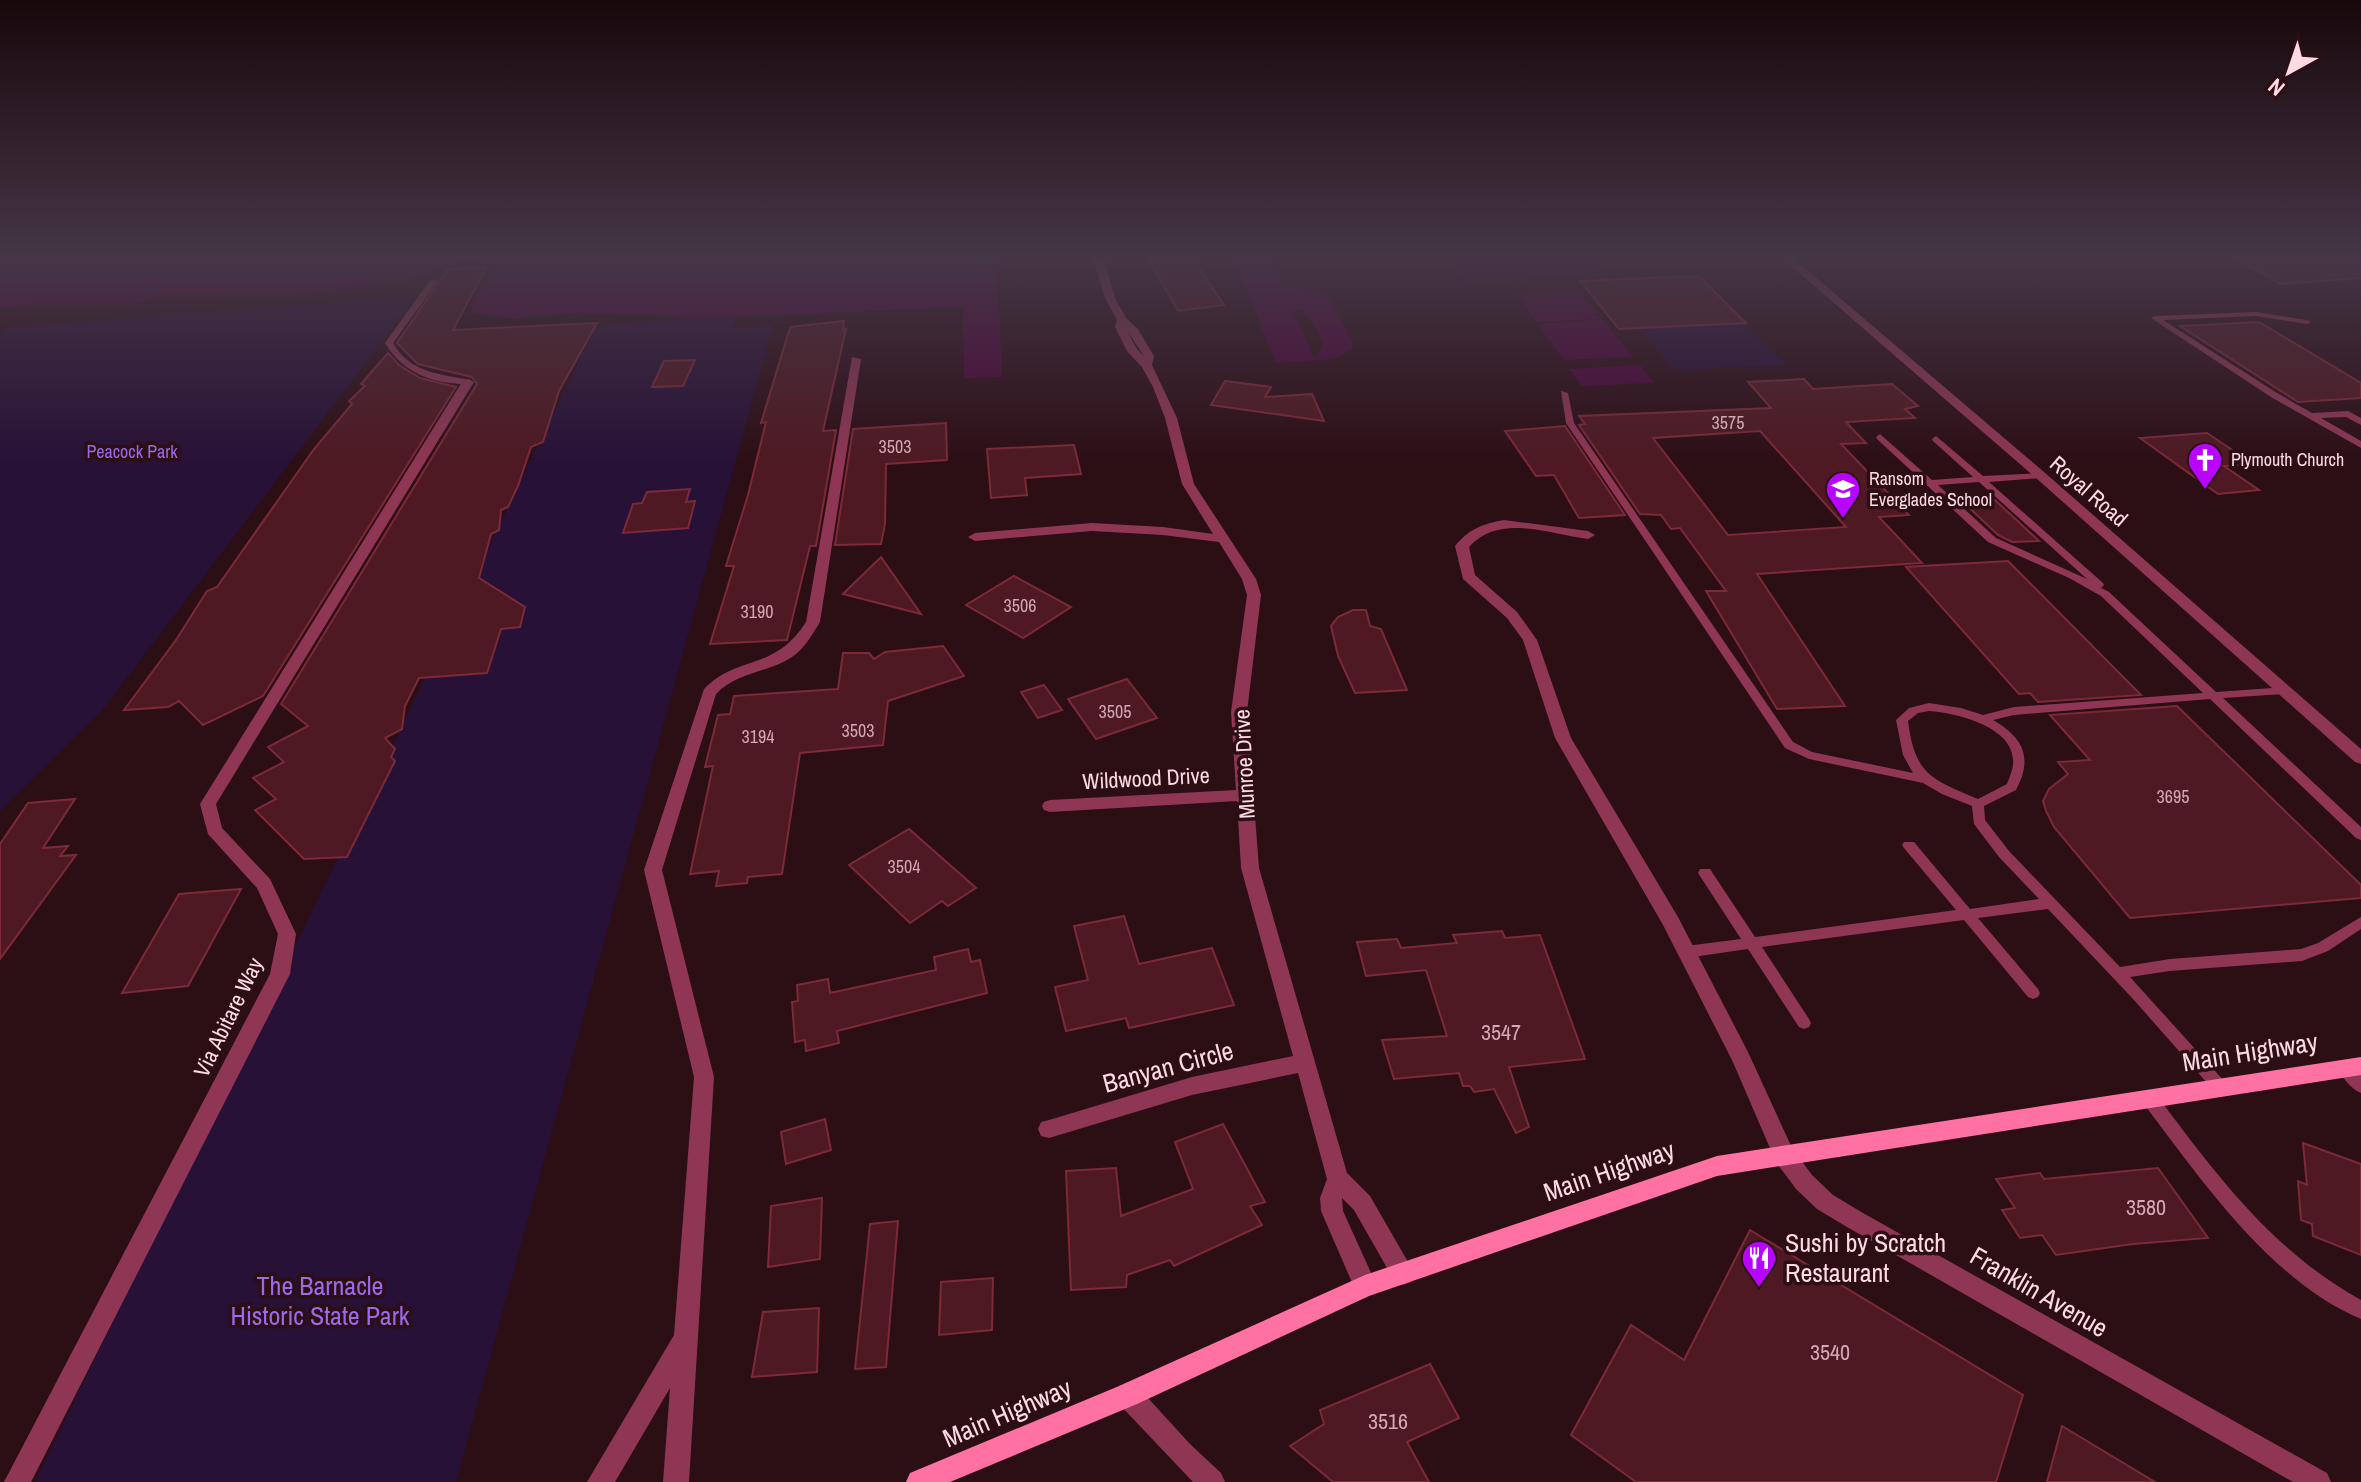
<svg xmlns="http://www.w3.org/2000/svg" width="2361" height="1482" viewBox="0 0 2361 1482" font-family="'Archivo Narrow',sans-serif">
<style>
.green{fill:#271136}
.water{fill:#4d063b;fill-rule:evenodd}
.building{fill:#4e1922;stroke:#7c2938;stroke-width:2;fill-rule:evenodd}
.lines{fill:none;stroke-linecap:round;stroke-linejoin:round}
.lane{fill:#8f3654;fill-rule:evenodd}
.street{fill:#8f3654;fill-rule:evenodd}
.secondary{fill:#ff70a3;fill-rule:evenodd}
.labels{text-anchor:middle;stroke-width:7;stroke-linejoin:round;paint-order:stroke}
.number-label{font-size:18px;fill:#d3a9b3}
.far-park-label{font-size:18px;fill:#9a6aed;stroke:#2c0e15}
.far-poi-label{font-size:18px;fill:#ffd9e3;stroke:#2c0e15;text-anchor:start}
.street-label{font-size:22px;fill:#ffd9e3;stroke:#2c0e15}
.near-number-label{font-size:22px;fill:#d3a9b3}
.near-street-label{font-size:26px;fill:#ffd9e3;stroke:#2c0e15}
.near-poi-label{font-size:26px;fill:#ffd9e3;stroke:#2c0e15;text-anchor:start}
.near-park-label{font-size:26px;fill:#9a6aed;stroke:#2c0e15}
</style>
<rect width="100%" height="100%" fill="#2c0e15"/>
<!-- green -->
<g class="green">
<polygon points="1450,258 1592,258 1608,276 1467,282"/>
<polygon points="416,296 102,711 0,811 0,333 7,328"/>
<polygon points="737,315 732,328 773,325 456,1482 35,1482 596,326"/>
<polygon points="1744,323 1787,365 1674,370 1639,328"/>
</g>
<!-- water -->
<g class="water">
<path d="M0,258H980L981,260H997L1002,377L964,378L963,307L693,319L646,314L567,313L512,319L472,313L473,302L492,273L487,264C469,256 439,261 427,277L303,295L162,298L133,303H39L0,309Z"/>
<path d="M1234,258H1271L1283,287L1316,290L1329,296L1352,342V349L1334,359L1276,363ZM1297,310C1314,317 1318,330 1323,347L1314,358L1293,311Z"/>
<polygon points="1580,291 1602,319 1536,322 1516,294"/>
<polygon points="1603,320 1633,357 1564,360 1537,324"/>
<polygon points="1640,365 1654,383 1582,386 1569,369"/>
</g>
<!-- building -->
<g class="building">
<polygon points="1148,258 1192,258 1224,305 1178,311"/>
<polygon points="2234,258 2352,258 2361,264 2361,278 2281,284"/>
<polygon points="486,268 453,330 597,323 559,391 543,442 531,447 518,486 508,507 501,510 499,530 491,534 479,578 525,607 520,627 501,629 487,673 419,678 405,706 402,729 385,738 395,749 391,757 395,761 347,857 304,859 255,810 276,799 253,778 284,762 268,747 308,726 281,704 477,384 472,377 418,364 397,343 448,269"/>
<polygon points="1699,276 1746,323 1619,329 1580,281"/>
<polygon points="844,321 843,330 846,329 823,431 836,430 816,546 810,546 787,640 710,644 734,566 726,566 748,495 766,422 761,423 788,334 791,327"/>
<polygon points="2259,322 2361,383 2361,398 2298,402 2180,326"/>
<polygon points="388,353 399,365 420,378 456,387 263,696 203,725 179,701 168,707 124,710 176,640 207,591 217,587 314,449 352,404 349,401 365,386 361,384"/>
<polygon points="695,360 683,386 652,387 664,361"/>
<path d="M1804,379L1813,389L1892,384L1918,406L1905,409L1915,418L1846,422L1866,443L1841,444L1909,515L1879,517L1922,563L1757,574L1845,706L1777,709L1706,591H1726L1680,528L1671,529L1661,515L1640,514L1579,425L1585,424L1579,416L1771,408L1748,382ZM1760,431L1846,527L1728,535L1653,438Z"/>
<polygon points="1225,381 1271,387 1265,397 1312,394 1324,421 1211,405"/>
<polygon points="946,423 947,460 886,464 885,524 881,544 835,545 853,429"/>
<polygon points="1565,426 1625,515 1579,518 1554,475 1536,476 1505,431"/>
<polygon points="2207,433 2253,464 2224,466 2259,490 2218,494 2140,438"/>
<polygon points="1074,445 1081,474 1025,478 1027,495 991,498 987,449"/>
<polygon points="690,489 686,502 695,501 688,528 623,533 633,504 642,503 647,492"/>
<polygon points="1995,500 2024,527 2039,541 2012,542 1998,535 1963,502"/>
<polygon points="881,557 921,614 843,594"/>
<polygon points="2008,561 2141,695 2038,702 2030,693 2019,694 1906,567"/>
<polygon points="1014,576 1071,607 1023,638 966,605"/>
<polygon points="1353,610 1366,610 1370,626 1381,629 1407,690 1355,693 1338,656 1331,626 1338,617"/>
<polygon points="943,646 964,676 888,701 883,745 800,753 782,874 748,877 747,883 716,886 719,871 690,874 713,766 705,767 718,715 730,714 734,696 838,689 843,653 869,653 874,659 885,652"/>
<polygon points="1127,679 1157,718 1096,739 1068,699"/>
<polygon points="1044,685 1062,710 1038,718 1021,692"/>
<polygon points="2177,706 2361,885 2361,898 2130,918 2054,827 2046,811 2043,801 2049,789 2068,774 2058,762 2090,760 2050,715"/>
<polygon points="75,799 43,848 68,846 60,856 76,855 0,959 0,844 28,803"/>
<polygon points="909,829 976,888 948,906 942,901 910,923 849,865"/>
<polygon points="241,889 188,986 122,993 179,894"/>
<polygon points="1124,916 1139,964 1212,948 1234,1005 1129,1028 1126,1018 1066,1031 1055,987 1088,980 1074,926"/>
<polygon points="1502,931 1505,938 1540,935 1585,1059 1509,1067 1529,1127 1516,1133 1494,1089 1474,1092 1470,1086 1463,1086 1459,1073 1394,1079 1382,1040 1447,1036 1426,970 1366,976 1357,942 1397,939 1401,948 1457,943 1453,935"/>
<polygon points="968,949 971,962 980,960 987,993 837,1031 839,1043 806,1051 805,1040 795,1042 792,1002 798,1001 797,985 828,979 830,993 936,970 934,957"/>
<polygon points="825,1119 831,1150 786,1164 781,1132"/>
<polygon points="1223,1124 1265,1202 1250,1206 1262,1225 1174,1266 1170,1260 1127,1275 1126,1287 1071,1290 1066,1171 1116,1168 1121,1216 1193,1189 1175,1142"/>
<polygon points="2303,1143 2361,1164 2361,1255 2313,1236 2312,1224 2301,1220 2298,1181 2307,1185"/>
<polygon points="2158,1168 2208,1238 2133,1244 2056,1255 2042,1235 2020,1238 2002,1210 2015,1208 1996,1179 2040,1173 2044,1179"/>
<polygon points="822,1198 820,1259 768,1267 771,1206"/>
<polygon points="898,1221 886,1367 855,1369 870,1224"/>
<polygon points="1750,1230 2023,1395 1996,1482 1636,1482 1571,1435 1631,1325 1684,1360"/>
<polygon points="993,1278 992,1330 939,1335 941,1282"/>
<polygon points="819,1308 817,1372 752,1377 763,1312"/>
<polygon points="1430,1364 1459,1418 1407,1442 1429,1482 1333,1482 1290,1446 1324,1424 1320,1410"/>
<polygon points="2062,1426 2155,1482 2047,1482"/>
</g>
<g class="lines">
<!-- lane -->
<g class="lane">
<path d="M431,279L438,281L393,343C410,373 440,374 471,380V384C436,385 403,374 385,343Z"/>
<polygon points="2256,312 2307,320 2311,322 2307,324 2256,316 2163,320 2277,393 2312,413 2348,411 2361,418 2361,425 2346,417 2321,418 2361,441 2361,448 2271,397 2151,318 2155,316"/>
<path d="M1561,391L1568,393L1574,423L1793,742L1812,752L1913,773L1903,755L1896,720L1909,708L1929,703L1961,708L1983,715L2014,707L2203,693L2101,596L2069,578L1988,542L1877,439L1876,437L1880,434L1932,480L1973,477L1933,441L1932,439L1936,436L1983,476L2043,473L2045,475L2040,478L1989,482L2103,583L2104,585L2101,588L2109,592L2216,692L2287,687L2289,690L2287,693L2283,694L2223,698L2361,827V840L2356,838L2210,699L2014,715L1993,720C2024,738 2033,758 2016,790L1984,806L1985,820L2009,851L2120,967L2170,959L2301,949L2318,943L2361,917V929L2328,951L2302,961L2170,971L2130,977L2225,1082L2228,1087L2225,1092L2220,1094L2215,1092L2134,1000L2048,909L1978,918L2038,989L2040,993L2038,997L2033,999L2028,997L1964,920L1762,947L1809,1019L1811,1023L1809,1027L1804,1029L1799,1027L1748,949L1686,958L1681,956L1679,952L1681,948L1686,946L1741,939L1698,873L1700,869H1710L1755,937L1956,910L1904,848L1902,845L1904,842H1914L1970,909L2039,899L1999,857L1974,824L1972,806L1942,794L1923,783L1809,759L1785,748L1566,423ZM1979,482L2087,579L1996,538L1938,485ZM1929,711C1956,713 2011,726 2013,759C2014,768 2010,776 2007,784L1978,799C1931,779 1915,775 1908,721L1918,713Z"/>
<path d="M2345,1061L2350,1063L2361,1075V1093C2351,1089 2342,1077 2337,1068L2340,1063Z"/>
<path d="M2149,1091L2155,1093C2216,1174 2270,1249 2361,1300V1319C2270,1281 2201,1179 2143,1103L2141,1098L2143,1093Z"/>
</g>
<!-- street -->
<g class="street">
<path d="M1093,258H1103L1115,298L1126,318L1138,329L1154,356L1152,365L1177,418L1194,484L1256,579L1261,595L1247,712L1259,868L1347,1173L1370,1196L1415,1274L1411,1282L1403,1285L1395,1282L1354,1210L1342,1198L1343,1211L1377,1286L1373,1294L1365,1297L1357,1294L1321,1211L1320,1198L1327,1179L1298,1073L1192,1095L1049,1138L1041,1136L1038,1129L1041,1122L1049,1120L1192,1077L1293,1056L1241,868L1237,801L1050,812L1044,810L1042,806L1044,802L1050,800L1236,790L1231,712L1247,595L1242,579L1219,542L1163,535L1092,531L975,541L968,537L975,533L1092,523L1163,527L1213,534L1182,484L1165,418L1153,387L1142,367L1127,351L1115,327L1117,320L1105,298ZM1126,329L1144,356L1137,349Z"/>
<polygon points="1782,258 1793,258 2044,472 2361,749 2361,764 2355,762 2036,478"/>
<polygon points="2355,258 2361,258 2361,261 2357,260"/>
<path d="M852,357L861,359L820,622C812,635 804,649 792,657C768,673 737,672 716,694L662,870L714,1077L689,1482H663L670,1388L615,1482H587L674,1335L694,1077L644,870L704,689C738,654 774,672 806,622Z"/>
<polygon points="468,379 474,382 216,804 222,828 270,879 296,934 290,974 31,1482 4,1482 270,974 278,934 257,888 208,834 200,804 462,382"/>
<path d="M1504,520L1588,531L1595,535L1588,539C1548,534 1500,513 1469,547L1475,575L1517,612L1537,640L1571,738L1678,917L1748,1052L1792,1148L1812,1175L1833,1195L1863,1213L2327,1473L2331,1482H2293L1847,1227L1817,1209L1796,1189L1776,1162L1732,1060L1663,925L1555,738L1523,640L1507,618L1463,579L1455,546C1469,529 1482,524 1504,520Z"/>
<polygon points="1128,1383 1137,1386 1190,1444 1221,1473 1225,1482 1193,1482 1119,1404 1116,1395 1119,1386"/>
</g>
<!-- secondary -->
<polygon class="secondary" points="2361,1057 2361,1075 1717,1176 1369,1296 1137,1404 950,1482 906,1482 910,1473 1119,1386 1365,1275 1717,1156"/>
</g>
<!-- sky -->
<linearGradient id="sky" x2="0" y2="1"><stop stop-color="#18080c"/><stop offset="0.55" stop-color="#453646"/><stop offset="1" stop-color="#453646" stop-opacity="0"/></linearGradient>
<rect width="2361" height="465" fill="url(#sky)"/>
<!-- icons -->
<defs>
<g id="church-pin" transform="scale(1.8)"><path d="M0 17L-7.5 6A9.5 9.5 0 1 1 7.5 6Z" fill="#b805ff" stroke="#2c0e15"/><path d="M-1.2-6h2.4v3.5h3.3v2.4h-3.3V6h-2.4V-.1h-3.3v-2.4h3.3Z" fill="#fff"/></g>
<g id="school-pin" transform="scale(1.8)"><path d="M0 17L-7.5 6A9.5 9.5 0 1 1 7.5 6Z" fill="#b805ff" stroke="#2c0e15"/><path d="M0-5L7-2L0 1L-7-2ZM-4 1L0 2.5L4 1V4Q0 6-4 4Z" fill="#fff"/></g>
<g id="restaurant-pin" transform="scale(1.8)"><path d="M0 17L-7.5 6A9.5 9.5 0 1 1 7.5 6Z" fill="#b805ff" stroke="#2c0e15"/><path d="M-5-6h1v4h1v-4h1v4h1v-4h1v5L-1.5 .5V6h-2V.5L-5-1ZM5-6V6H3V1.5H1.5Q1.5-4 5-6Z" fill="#fff"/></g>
</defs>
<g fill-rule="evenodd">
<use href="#church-pin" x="2205" y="460"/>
<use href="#school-pin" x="1843" y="489"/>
<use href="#restaurant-pin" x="1759" y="1258"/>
</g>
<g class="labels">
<!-- number labels -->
<g class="number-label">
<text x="1728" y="429">3575</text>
<text x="895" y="453">3503</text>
<text x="1020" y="612">3506</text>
<text x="757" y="618">3190</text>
<text x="1115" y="718">3505</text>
<text x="858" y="737">3503</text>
<text x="758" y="743">3194</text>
<text x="2173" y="803">3695</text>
<text x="904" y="873">3504</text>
</g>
<!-- far-park labels -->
<g class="far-park-label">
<text x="132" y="458">Peacock Park</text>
</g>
<!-- far-poi labels -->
<g class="far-poi-label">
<text x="2231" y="466">Plymouth Church</text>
<text x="1869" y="485">Ransom<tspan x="1869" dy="21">Everglades School</tspan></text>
</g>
<!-- street labels -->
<g class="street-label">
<text transform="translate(2089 491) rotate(41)" y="8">Royal Road</text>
<text transform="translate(1244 764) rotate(-93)" y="8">Munroe Drive</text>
<text transform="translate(1146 778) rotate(-3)" y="8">Wildwood Drive</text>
<text transform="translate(228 1017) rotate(-64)" y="8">Via Abitare Way</text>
</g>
<!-- near-number labels -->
<g class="near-number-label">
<text x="1501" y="1040">3547</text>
<text x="2146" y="1215">3580</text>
<text x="1830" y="1360">3540</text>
<text x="1388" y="1429">3516</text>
</g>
<!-- near-street labels -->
<g class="near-street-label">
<text transform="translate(2250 1052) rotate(-9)" y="9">Main Highway</text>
<text transform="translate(1168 1067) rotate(-15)" y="9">Banyan Circle</text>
<text transform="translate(1609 1171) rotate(-19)" y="9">Main Highway</text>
<text transform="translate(2039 1292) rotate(30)" y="9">Franklin Avenue</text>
<text transform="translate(1007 1413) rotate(-23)" y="9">Main Highway</text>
</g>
<!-- near-poi labels -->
<g class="near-poi-label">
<text x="1785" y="1252">Sushi by Scratch<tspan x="1785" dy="30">Restaurant</tspan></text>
</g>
<!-- near-park labels -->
<g class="near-park-label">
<text x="320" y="1295">The Barnacle<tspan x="320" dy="30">Historic State Park</tspan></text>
</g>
</g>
<!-- north arrow -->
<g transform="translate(2289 72) rotate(220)" stroke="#2c0e15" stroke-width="6" paint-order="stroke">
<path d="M0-6L14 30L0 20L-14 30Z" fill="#ffd9e3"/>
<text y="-12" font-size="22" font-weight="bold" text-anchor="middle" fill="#ffd9e3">N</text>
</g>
</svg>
